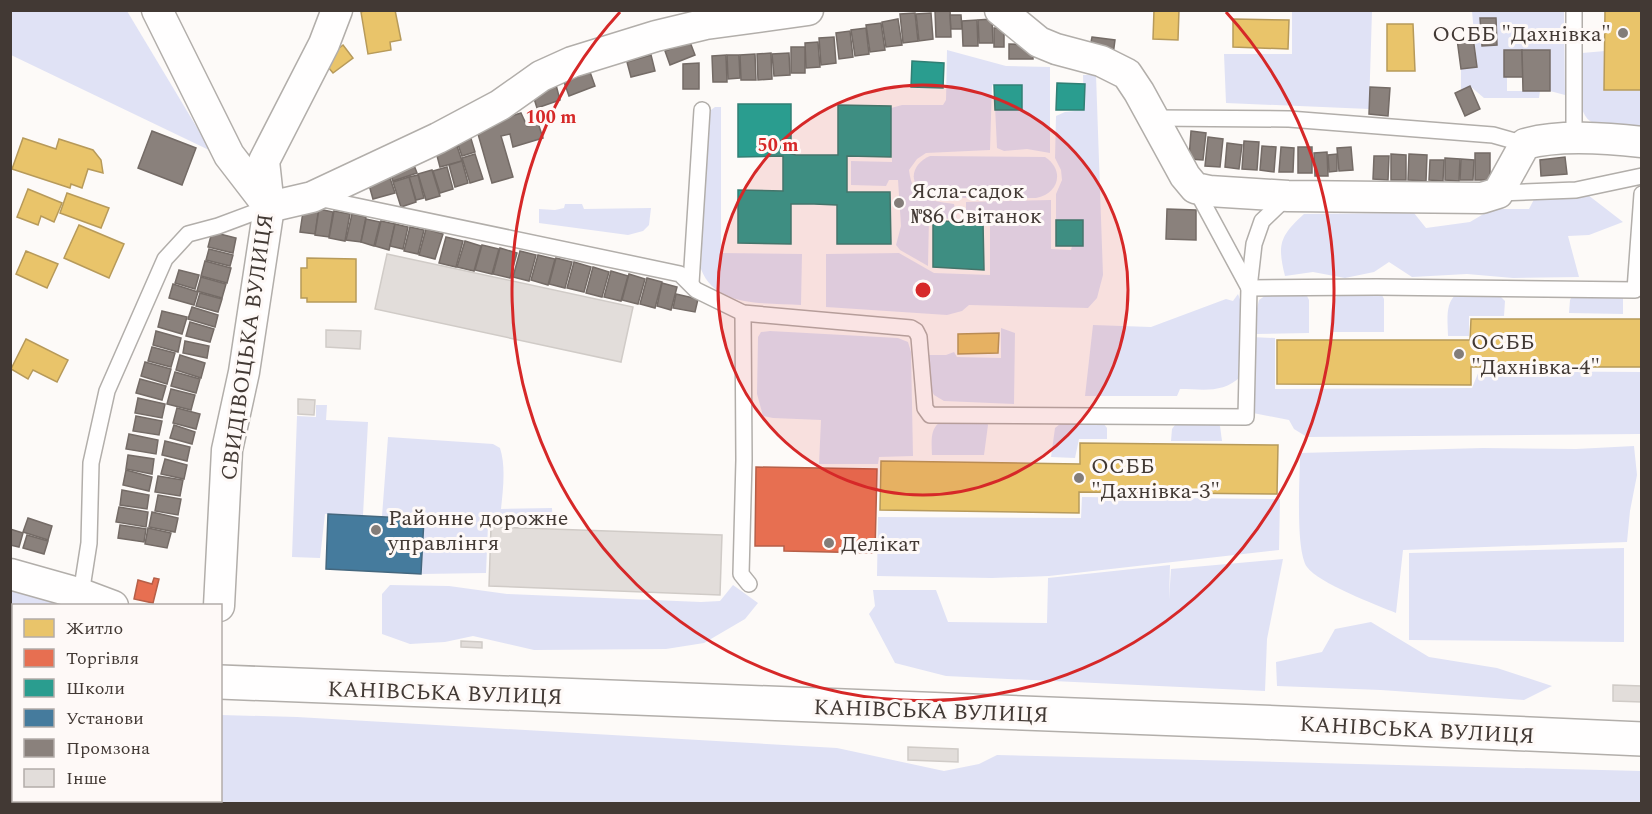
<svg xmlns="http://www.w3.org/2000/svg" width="1652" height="814" viewBox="0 0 1652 814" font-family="Spectral,serif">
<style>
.green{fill:#e0e2f5}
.homes{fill:#e9c46a;stroke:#b79a5a;stroke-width:1.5}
.shops{fill:#e76f51;stroke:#b65f48;stroke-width:1.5}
.schools{fill:#2a9d8f;stroke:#317f74;stroke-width:1.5}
.public{fill:#457b9d;stroke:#44677e;stroke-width:1.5}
.industry{fill:#8a817c;stroke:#746b66;stroke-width:1.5}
.building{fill:#e2ddda;stroke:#d0cbc7;stroke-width:1.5}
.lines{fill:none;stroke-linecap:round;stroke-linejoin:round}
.lane-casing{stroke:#b2aeaa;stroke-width:18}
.street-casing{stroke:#b2aeaa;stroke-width:33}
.primary-casing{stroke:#b2aeaa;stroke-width:36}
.lane{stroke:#fffefe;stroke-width:15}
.street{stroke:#fffefe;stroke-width:30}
.primary{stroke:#fffefe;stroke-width:33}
.ring{fill:none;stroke:#d62828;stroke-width:3}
.poi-dot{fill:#837d79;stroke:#fef9f7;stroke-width:2}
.labels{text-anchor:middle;stroke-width:6;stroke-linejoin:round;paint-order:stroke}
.poi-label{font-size:22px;fill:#423934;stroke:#fef9f7;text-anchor:start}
.street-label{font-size:22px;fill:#423934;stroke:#fef9f7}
.centre{fill:#d62828;stroke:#fef9f7;stroke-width:3}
.ring-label{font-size:18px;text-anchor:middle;font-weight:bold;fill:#d62828;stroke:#fef9f7;stroke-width:6;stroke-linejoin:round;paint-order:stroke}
</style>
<rect width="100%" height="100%" fill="#fdfaf8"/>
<!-- green -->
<g class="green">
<polygon points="10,11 127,11 211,151 11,55"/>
<polygon points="1292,11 1372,11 1369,109 1226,103 1224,54 1292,54"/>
<polygon points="1472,11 1564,11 1565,95 1550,91 1550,50 1504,50 1504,77 1507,77 1507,91 1540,91 1539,98 1484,98 1470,86 1461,90 1461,69 1477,67"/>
<path d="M947,50L1006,66L1050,67V153L1027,149L1004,151L997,148L994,86L992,85L990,150L926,153L917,159L909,170C913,201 928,200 954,204L957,219L929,218L928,266L900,250L896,245L901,226L898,180H889L886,186L851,185V161L892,162L891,108L902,105H943L946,100Z"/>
<path d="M1605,51L1604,90H1641V128C1627,127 1608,128 1594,123C1573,116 1582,71 1582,53Z"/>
<polygon points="1083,75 1096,75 1103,275 1097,298 1088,308 969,305 962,311 947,315 826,307 826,254 899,253 934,273 990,275 990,219 966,218 966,202 1051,200 1051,249 1071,250 1072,246 1083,246 1056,220 1056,194 1062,180 1061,170 1055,158 1056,116 1065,112 1084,110"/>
<path d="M715,107H721V253L802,254L801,305C767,302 716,309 701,269L707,119L711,110Z"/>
<path d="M930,156L1045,157C1065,170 1059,194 1036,198H941C933,197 923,194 918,188C908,175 917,161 930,156Z"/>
<path d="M1542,184L1588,195L1623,222L1589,235L1568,236L1579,277L1513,278L1467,274L1412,277L1389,262L1374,272L1345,278L1313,272L1285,276C1277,244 1280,236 1304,214L1414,213L1426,228L1470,222L1492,209H1529Z"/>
<polygon points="565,204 582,204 584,209 651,208 649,225 643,231 628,235 539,223 539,209 555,210 564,208"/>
<polygon points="1272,291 1305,292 1309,300 1309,333 1256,334 1255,317 1259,300"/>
<path d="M1380,291L1384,299V332H1330C1331,318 1329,305 1339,293Z"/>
<path d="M1459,292H1496L1505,301L1504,316H1469V336H1448C1448,320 1444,302 1459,292Z"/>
<path d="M1238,294L1243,308L1241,376C1223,394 1203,389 1180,389L1177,396H1085L1093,325L1151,327L1226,299L1233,301Z"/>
<polygon points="1574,294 1617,294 1623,298 1623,314 1569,313 1570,300"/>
<polygon points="1001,328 1015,333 1014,404 944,401 934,395 929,386 928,355 946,355 954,352 957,357 1001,358"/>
<polygon points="770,331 898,338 908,342 911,352 913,456 879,457 878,464 819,464 821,420 773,418 763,416 757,394 758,337 761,332"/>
<polygon points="1251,337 1275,338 1275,389 1472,388 1479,371 1641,372 1641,434 1307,437 1294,429 1289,420 1253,413"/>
<polygon points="316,405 327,405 326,420 368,422 363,515 325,514 320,558 292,557 297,416 316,417"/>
<path d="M942,421H986L988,425L984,455H932C932,442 929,428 942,421Z"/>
<polygon points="1064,421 1103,423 1107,428 1107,439 1079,439 1075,458 1051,457 1055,428"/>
<polygon points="1186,424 1217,424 1220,426 1222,441 1171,441 1172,429 1175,425"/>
<path d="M388,437L493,444L500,448C506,466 503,490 501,509L552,508L553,527L488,525L486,573L422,574L423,519L382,516Z"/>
<path d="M1634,446L1637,475L1630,511L1627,542L1403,550L1396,613C1377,605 1318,583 1307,567C1295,550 1300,476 1300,453L1483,448L1576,449Z"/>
<polygon points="1082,497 1280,499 1279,550 1049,576 992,578 877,576 878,517 1081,518"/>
<polygon points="1624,548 1624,642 1409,640 1409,553"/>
<polygon points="1283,559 1267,639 1265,691 946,676 895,663 869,614 875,606 873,590 936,590 948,622 1047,623 1048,578 1170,565 1169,600 1171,569"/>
<polygon points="11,583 90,605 14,606 13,634 11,634"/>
<polygon points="390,585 449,586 507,594 701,602 720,601 733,585 758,603 745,619 704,643 666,649 534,650 473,636 445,642 410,644 382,634 382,594"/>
<polygon points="1371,622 1429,657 1497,668 1552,686 1524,700 1381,690 1277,686 1276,662 1322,652 1335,629"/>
<polygon points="11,711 14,711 14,800 220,800 221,715 297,717 837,748 944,771 979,764 997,755 1641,771 1641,803 11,803"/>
</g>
<!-- homes -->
<g class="homes">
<polygon points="367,10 395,10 401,40 390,42 391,50 368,54 361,12"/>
<polygon points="1154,10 1179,10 1178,40 1153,39"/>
<polygon points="1605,10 1642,10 1642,90 1604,90"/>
<polygon points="1233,19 1289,20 1288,49 1233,47"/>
<polygon points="1387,24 1413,24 1415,71 1387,71"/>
<polygon points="343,45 353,58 333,73 323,61"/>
<polygon points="23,138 56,149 59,139 93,150 101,160 103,173 88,169 82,188 71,184 70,188 12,169"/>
<polygon points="28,189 62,203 54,222 41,216 38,225 17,217"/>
<polygon points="67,193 109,208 101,228 60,213"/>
<polygon points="79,225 124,244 109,278 64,258"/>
<polygon points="26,251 58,264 47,288 16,274"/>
<polygon points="307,258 356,259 356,302 307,302 307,298 301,298 301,268 307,268"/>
<polygon points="1471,319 1642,319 1642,367 1471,367 1471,385 1277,384 1277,340 1470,340"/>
<polygon points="999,333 998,353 958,354 958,334"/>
<polygon points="26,339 68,360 57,382 33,370 28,379 11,369"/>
<polygon points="1080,443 1278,445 1277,494 1079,492 1079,513 880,510 881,461 1080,464"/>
</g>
<!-- shops -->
<g class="shops">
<polygon points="756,467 877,469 875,553 784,551 784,546 755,546"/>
<polygon points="154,578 159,579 153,603 134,599 138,580 152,584"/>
</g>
<!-- schools -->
<g class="schools">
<polygon points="912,61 944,63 943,88 911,87"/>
<polygon points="1057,83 1085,84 1084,110 1056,110"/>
<polygon points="994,85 1022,85 1022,110 995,110"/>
<polygon points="738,104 791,104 791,154 796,155 838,155 838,105 891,106 891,157 847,156 847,192 890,192 891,244 837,244 837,205 814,204 791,204 791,244 738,243 738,190 783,191 783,156 738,157"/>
<rect x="1056" y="220" width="27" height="26"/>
<polygon points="933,221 983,222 984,270 933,267"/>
</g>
<!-- public -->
<polygon class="public" points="328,514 424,519 421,574 326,569"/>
<!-- industry -->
<g class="industry">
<polygon points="950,10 951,37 936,37 935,11"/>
<polygon points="915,13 918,41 903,43 900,14"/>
<polygon points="931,13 933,39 919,41 916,14"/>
<polygon points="950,15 961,15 962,29 951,29"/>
<polygon points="1480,18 1496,18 1497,45 1482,46"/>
<polygon points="898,19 902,45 886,47 882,22"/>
<polygon points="992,19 993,43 979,43 978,20"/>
<polygon points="977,20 978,46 963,46 962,21"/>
<polygon points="881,23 885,50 870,52 866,25"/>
<polygon points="866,28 869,54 855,56 851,30"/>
<rect x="994" y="28" width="10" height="19"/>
<polygon points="850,31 853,57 839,59 836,33"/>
<polygon points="834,37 836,63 821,65 819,38"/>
<polygon points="1092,37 1115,40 1113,55 1089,52"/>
<polygon points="1473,37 1477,67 1461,69 1457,39"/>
<polygon points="690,42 695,55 670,65 665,51"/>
<polygon points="818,42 820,67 806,68 805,43"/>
<polygon points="1009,44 1033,45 1033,59 1009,59"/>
<rect x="791" y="47" width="14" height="26"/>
<polygon points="1504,50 1522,50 1523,77 1504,77"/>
<polygon points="1522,50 1550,50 1550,91 1523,91"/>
<polygon points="771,53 772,79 758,80 757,54"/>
<polygon points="789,53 790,75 774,76 772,54"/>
<polygon points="755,54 756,80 741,80 740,55"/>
<polygon points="651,55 655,71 631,77 627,62"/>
<polygon points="726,55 727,82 713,82 712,56"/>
<polygon points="727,55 739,55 740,78 728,79"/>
<polygon points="699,63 699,89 683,89 683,64"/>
<polygon points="590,72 595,86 569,96 564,82"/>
<polygon points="556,85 560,100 537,108 532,92"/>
<polygon points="1470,86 1480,109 1465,116 1455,93"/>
<polygon points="1370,87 1390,88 1388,116 1369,114"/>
<polygon points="521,113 527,126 538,123 543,138 513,147 510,134 501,136 513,177 492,183 476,127"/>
<polygon points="152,131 196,148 182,185 138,168"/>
<polygon points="1191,131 1206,133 1203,160 1189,159"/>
<polygon points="469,132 475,152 462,156 455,136"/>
<polygon points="1208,137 1223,139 1220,167 1205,166"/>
<polygon points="1244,141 1259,142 1257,170 1242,169"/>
<polygon points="1227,143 1242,145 1239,169 1225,167"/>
<polygon points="457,146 462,161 440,167 436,152"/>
<polygon points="1262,146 1276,147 1274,172 1260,170"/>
<polygon points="1281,147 1294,148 1293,172 1279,172"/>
<rect x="1298" y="147" width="14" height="26"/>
<polygon points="1351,147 1353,170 1339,171 1337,148"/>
<polygon points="1327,152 1328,176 1315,176 1314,153"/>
<rect x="1475" y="153" width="15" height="27"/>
<polygon points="475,154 483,179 470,183 462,158"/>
<polygon points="1337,154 1337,171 1329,172 1328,155"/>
<polygon points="1391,154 1406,155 1406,180 1391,180"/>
<polygon points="1409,154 1427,155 1426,181 1408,180"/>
<polygon points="1374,156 1389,156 1388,180 1373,179"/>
<polygon points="1565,157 1567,174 1541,176 1540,160"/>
<polygon points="1445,158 1460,159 1459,181 1445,180"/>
<polygon points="1461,159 1474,160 1473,180 1460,180"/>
<polygon points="412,160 417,173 393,181 388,168"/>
<polygon points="1430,160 1444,160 1443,181 1429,180"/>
<polygon points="462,161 468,183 455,187 449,165"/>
<polygon points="447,167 453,189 440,193 433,171"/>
<polygon points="432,170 440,196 426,200 418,174"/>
<polygon points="418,175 424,198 416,200 409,177"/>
<polygon points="409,177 416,202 401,207 393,182"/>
<polygon points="390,178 395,193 373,199 369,185"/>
<polygon points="304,205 319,207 315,234 300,232"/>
<polygon points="319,209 333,212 329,237 315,235"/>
<polygon points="1167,209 1196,210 1196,240 1166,239"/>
<polygon points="334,211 350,214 345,241 329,238"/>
<polygon points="352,214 366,217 361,242 346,240"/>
<polygon points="366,219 380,222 374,246 361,242"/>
<polygon points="381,221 395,224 389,250 375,246"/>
<polygon points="395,224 408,227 403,249 390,246"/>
<polygon points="410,227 424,230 418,254 404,251"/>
<polygon points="426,229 443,234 435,259 419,255"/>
<polygon points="212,232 236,238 233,253 208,247"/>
<polygon points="446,237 463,241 456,267 439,263"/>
<polygon points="465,241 481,246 474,271 457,267"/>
<polygon points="482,245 499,249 492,274 475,270"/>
<polygon points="500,248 517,253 510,278 493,274"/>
<polygon points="209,249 233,255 230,266 206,260"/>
<polygon points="520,251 536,255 529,281 513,277"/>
<polygon points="538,255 555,259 548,285 531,280"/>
<polygon points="556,258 572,262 565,288 549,284"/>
<polygon points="205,261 231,268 227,283 201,276"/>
<polygon points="574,262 591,267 584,292 567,288"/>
<polygon points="593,267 609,272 602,297 586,293"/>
<polygon points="179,270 199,275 195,289 175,283"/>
<polygon points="611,271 628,276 621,301 604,297"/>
<polygon points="629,274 645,279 638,304 622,300"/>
<polygon points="201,277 226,284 222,298 197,291"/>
<polygon points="647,278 662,282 655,308 640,304"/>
<polygon points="662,283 677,287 671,310 657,306"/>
<polygon points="173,284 198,292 194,305 169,298"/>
<polygon points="200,293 222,299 218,312 196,306"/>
<polygon points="676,294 698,299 695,312 673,308"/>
<polygon points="192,307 218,315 215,327 188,319"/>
<polygon points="162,311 187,317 182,334 158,327"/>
<polygon points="190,322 214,329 210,342 186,336"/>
<polygon points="156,331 181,338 178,352 153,345"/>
<polygon points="185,341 209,346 207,358 183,353"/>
<polygon points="152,347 175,353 171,367 148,361"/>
<polygon points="180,355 205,363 201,378 176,370"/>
<polygon points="145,362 171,369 167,384 141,376"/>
<polygon points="175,372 200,379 196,393 171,386"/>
<polygon points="140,379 166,386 162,400 136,393"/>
<polygon points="171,389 195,395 191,410 167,404"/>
<polygon points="138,398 165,404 162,418 135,413"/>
<polygon points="177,408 200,414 196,429 173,423"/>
<polygon points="136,416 162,421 159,435 133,431"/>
<polygon points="174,425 195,432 192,444 170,438"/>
<polygon points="129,434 158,440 156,454 126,449"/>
<polygon points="165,441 190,447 187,461 162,455"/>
<polygon points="128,455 154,459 152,474 126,469"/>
<polygon points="165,459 187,465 184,479 161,474"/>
<polygon points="126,470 152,477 149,491 123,485"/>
<polygon points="158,476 183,480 180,496 155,492"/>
<polygon points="122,490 149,495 147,509 120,505"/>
<polygon points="158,495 181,499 178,515 155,511"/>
<polygon points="119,507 148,512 146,527 116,522"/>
<polygon points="152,512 178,518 175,532 149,527"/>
<polygon points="28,518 52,526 48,540 23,532"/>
<polygon points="120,525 146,529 144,542 118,538"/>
<polygon points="148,528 171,533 167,548 145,544"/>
<polygon points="10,529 23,533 19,547 10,545"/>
<polygon points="27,535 48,541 44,554 23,548"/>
</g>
<!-- building -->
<g class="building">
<polygon points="387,254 633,307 621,362 375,309"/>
<polygon points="326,330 361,331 360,349 326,347"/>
<polygon points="298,399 315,400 314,415 298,414"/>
<polygon points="491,527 722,535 720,595 489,586"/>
<polygon points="461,641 482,642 482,648 461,647"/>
<polygon points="1613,685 1642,686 1642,702 1613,701"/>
<polygon points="908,747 958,749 958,762 908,760"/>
</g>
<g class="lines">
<!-- lane casing -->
<g class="lane-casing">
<g id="lane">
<polyline points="1574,10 1574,139"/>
<polyline points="1153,118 1289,119 1493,135 1525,144"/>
<polyline points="1195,188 1249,288"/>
<polyline points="1498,193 1576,190 1642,176"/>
<polyline points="318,198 680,274 696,290 743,313 911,328 916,331 919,337 925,408 930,415 1246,417 1249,288 1254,244 1262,221 1287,197"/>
<polyline points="691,283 702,110"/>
<polyline points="1249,288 1377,287 1635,290 1642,194"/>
<polyline points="743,313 744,460 741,574 749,584"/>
<polyline points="81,594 89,543 91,463 107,391 165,259 188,234 218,226 269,207"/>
</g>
</g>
<!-- street casing -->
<g class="street-casing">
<g id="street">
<polyline points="157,10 229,155 269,207 244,372 227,450 219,606"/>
<polyline points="337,10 324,44 264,161 269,207 312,197 438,138 500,105 541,76 572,62 656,36 706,24 808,10"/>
<path d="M1000,10L1039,42L1056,49L1101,61L1127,74L1139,92L1185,176L1195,188L1209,191L1288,196L1482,198L1498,193L1525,144C1559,134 1607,138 1642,142"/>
<polyline points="10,574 81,594 113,606"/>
</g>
</g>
<!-- primary casing -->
<g class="primary-casing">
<g id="primary">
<polyline points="10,674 14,674"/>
<polyline points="220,682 1258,722 1642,739"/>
</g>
</g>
<!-- lane -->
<use href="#lane" class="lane"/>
<!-- street -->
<use href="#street" class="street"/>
<!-- primary -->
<use href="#primary" class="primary"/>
</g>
<!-- distance rings -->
<circle cx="923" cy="290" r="205" fill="#d62828" fill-opacity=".12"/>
<g class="ring">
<circle cx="923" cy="290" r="205"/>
<path d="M1226 12A411 411 0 1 1 620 12"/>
</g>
<!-- markers -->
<g class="poi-dot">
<circle cx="1623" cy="33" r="6"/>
<circle cx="899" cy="203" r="6"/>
<circle cx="1459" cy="354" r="6"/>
<circle cx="1079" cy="478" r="6"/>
<circle cx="376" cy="530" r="6"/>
<circle cx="829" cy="543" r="6"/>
</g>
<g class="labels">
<!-- poi labels -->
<g class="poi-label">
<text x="1611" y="41" text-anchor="end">ОСББ "Дахнівка"</text>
<text x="911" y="198">Ясла-садок<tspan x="911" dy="25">№86 Світанок</tspan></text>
<text x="1471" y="349">ОСББ<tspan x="1471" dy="25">"Дахнівка-4"</tspan></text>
<text x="1091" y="473">ОСББ<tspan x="1091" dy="25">"Дахнівка-3"</tspan></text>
<text x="388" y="525">Районне дорожне<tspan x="388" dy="25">управлінгя</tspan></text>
<text x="841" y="551">Делікат</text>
</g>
<!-- street labels -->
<g class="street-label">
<text transform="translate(246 347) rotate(-82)" y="8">СВИДІВОЦЬКА ВУЛИЦЯ</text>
<text transform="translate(445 692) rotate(2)" y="8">КАНІВСЬКА ВУЛИЦЯ</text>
<text transform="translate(931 710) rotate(2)" y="8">КАНІВСЬКА ВУЛИЦЯ</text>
<text transform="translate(1417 729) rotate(3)" y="8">КАНІВСЬКА ВУЛИЦЯ</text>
</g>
</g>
<circle cx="923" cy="290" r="9" class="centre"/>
<g class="ring-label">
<text x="551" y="123">100 m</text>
<text x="778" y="151">50 m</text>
</g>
<!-- border -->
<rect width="1652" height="814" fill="none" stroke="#423934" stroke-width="24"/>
<!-- legend -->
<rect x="12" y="604" width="210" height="198" fill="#fef9f7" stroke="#b3aca9" stroke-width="1.5"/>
<rect x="24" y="619" width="30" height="18" fill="#e9c46a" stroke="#b3aca9" stroke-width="1.5"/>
<text x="66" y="634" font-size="18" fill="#423934">Житло</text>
<rect x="24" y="649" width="30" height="18" fill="#e76f51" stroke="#b3aca9" stroke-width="1.5"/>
<text x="66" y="664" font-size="18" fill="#423934">Торгівля</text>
<rect x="24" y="679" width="30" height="18" fill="#2a9d8f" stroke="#b3aca9" stroke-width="1.5"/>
<text x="66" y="694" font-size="18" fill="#423934">Школи</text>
<rect x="24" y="709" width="30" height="18" fill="#457b9d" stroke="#b3aca9" stroke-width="1.5"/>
<text x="66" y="724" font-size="18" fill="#423934">Установи</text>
<rect x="24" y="739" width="30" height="18" fill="#8a817c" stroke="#b3aca9" stroke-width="1.5"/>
<text x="66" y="754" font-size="18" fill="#423934">Промзона</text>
<rect x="24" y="769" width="30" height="18" fill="#e2ddda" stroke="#b3aca9" stroke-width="1.5"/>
<text x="66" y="784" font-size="18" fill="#423934">Інше</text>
</svg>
